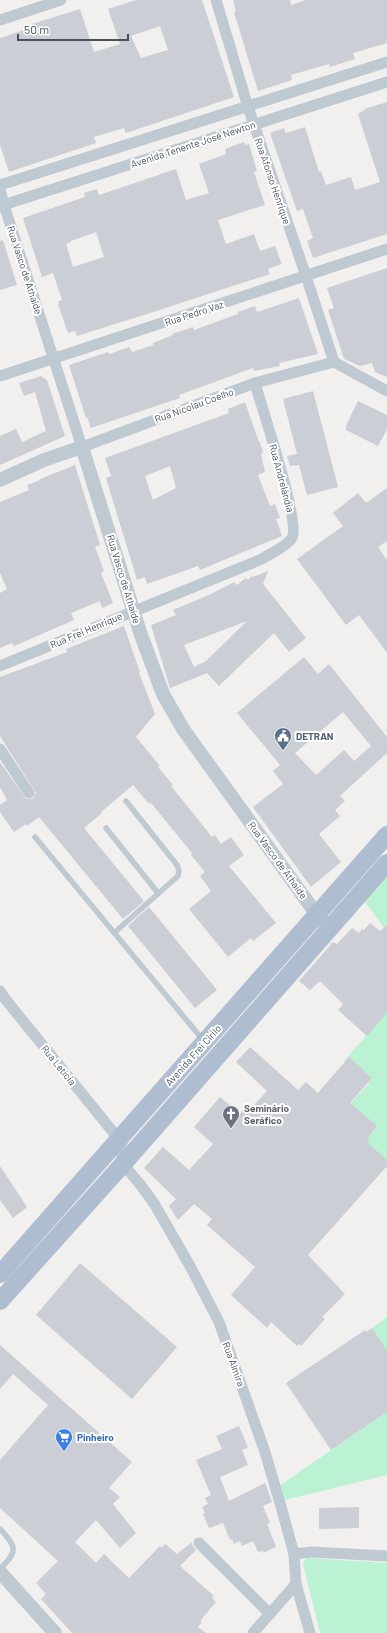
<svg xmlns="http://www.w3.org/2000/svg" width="387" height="1633" viewBox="0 0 387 1633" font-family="Barlow,sans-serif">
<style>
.green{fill:#bcf2d4}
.building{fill:#cbced4;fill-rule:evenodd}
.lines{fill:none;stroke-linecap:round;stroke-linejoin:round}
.service{stroke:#bfc9d2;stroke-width:5.5}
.minor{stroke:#bfc9d2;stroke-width:11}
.tertiary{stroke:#bfc9d2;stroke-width:14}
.primary{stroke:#aebdd0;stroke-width:18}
.labels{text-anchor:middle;stroke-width:4;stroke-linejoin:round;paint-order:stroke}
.street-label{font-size:10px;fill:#46515e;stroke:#fff}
.service-label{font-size:10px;font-weight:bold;fill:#4e5e75;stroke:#fff;text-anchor:start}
.worship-label{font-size:10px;font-weight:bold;fill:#5b616d;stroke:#fff;text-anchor:start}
.shop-label{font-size:10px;font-weight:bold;fill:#366cbe;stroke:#fff;text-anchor:start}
</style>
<rect width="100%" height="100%" fill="#f2efef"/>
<!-- green -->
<g class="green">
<polygon points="387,877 387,932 365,902"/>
<polygon points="387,1012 387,1168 335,1121 369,1083 344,1061"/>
<polygon points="387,1317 387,1362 367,1332"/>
<polygon points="387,1412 387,1475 285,1500 280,1485"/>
<polygon points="306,1558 387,1563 387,1633 320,1633 303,1564"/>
</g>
<!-- building -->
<g class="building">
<path d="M136,0H202L234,97L126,133L124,128L94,137L96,143L9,172L0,145V38L33,27L32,24L80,9L94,52L120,44L108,9ZM160,26L168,50L141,58L131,36Z"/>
<polygon points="233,0 290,0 291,5 306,0 387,0 387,43 353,53 355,59 330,67 329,64 291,75 292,80 258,91 234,12 236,11"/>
<polygon points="387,102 387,234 313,258 307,241 313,238 303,209 297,211 270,133 284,128 286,133 305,127 319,172 321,171 326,185 351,177 355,190 380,182 358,114 365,110 364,109"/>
<path d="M244,142L245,145L249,144L257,171L254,172L265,205L218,220L226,244L254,234L260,251L275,246L282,264L268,269L270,274L150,313L77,336L75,331L68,333L58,304H59L58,301L62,300L53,273L42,277L23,218L85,197L84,193L97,189L99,195L176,169L186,200L209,193L199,164L226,154L225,149ZM96,232L104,257L73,267L66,244L71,242V241Z"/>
<polygon points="3,240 17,285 0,290 0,241"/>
<polygon points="387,268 387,377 375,372 372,363 360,366 344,359 328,310 334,308 327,288"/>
<polygon points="299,298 318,354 279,363 280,366 254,371 253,368 179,395 180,398 91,428 87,417 86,418 69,365 108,352 109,354 129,347 132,352 153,345 153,343 173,335 172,334 193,327 194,330 238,314 238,312 255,306 257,312"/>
<polygon points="41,376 47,380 65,436 0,465 0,436 16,429 22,442 46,431 35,392 24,396 19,383"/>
<polygon points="313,391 338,487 307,495 299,465 290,466 287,456 297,454 283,399"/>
<polygon points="358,401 387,415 387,429 378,446 346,430 346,426"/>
<path d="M245,402L259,442H260L263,453L261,454L265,472L258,475L270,506L275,504L280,518L276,519L282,536L200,570L198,566L147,584L145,577L137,580L106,478L111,476L105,458L229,413L228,409ZM170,466L176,488L153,500L145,476Z"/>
<polygon points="75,465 100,545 95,547 104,571 101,573 113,603 102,608 100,601 71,613 74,620 14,646 12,643 0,648 0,593 7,589 0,573 0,502 29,490 27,485 40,480 40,479"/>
<polygon points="387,488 387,541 378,547 387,560 387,653 359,615 346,625 297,559 343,526 333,513 358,493 366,503"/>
<path d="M268,571L263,584L306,638L289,652L274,633L219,686L207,673L170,688L151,625L176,615L173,610L211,594L234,582L237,585L246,578L248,580L252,576L253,577ZM247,621L206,661L194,667L184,645Z"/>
<polygon points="124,626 140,672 139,673 155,714 136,737 160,766 158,767 173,785 171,786 212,837 215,835 221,844 231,837 244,855 229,866 276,923 253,941 251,938 228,957 189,909 211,891 200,876 205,872 191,855 192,853 151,803 149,804 133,785 101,812 102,813 84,828 144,901 123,919 39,817 27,826 26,824 14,832 0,812 0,805 7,800 0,787 0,762 26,799 32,799 36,793 0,736 0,677 67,652 66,649"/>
<path d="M304,657L318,674L329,664L387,737V753L340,796L345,801L335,810L340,816L319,834L341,862L311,887L253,807L283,784L273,771L280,765L237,713ZM343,712L371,746L354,761L344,750L316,775L295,753Z"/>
<polygon points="149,907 217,990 195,1008 128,926"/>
<polygon points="370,923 380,931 387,925 387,1013 367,1036 338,1010 343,1004 320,981 310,990 299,981 333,942 337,944 352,928 359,933 362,929 364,930"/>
<polygon points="250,1047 298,1090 306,1082 318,1093 349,1057 372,1078 350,1103 377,1126 368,1137 369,1139 367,1142 387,1160 387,1166 308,1255 345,1294 322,1317 325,1319 301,1346 299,1344 297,1346 271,1322 267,1328 231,1295 255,1267 207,1225 212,1219 194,1204 178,1220 169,1206 176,1199 144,1168 163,1147 189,1170 213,1144 194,1127 220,1097 240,1114 243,1109 247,1113 267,1091 236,1062"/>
<polygon points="0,1166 27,1207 13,1218 0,1200"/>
<polygon points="80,1263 177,1347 132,1399 36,1315"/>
<polygon points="372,1328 387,1350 387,1412 331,1450 286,1383 365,1330 367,1332"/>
<polygon points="0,1345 132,1462 109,1488 120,1497 113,1504 136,1533 120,1548 96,1520 75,1542 96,1563 104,1554 129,1578 160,1546 162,1548 165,1544 177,1554 192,1542 192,1545 196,1550 180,1566 214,1596 212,1598 216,1602 200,1621 202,1622 198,1627 206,1633 72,1633 41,1599 46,1594 36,1583 58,1561 0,1508 0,1460 48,1405 13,1374 0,1389"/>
<polygon points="239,1426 248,1447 242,1450 248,1465 220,1477 229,1501 265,1483 272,1502 263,1506 270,1523 267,1524 276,1547 263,1553 263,1551 258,1552 253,1541 242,1546 240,1541 234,1544 232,1539 230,1540 223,1523 209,1528 203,1514 205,1513 202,1507 208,1504 205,1498 211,1495 196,1460 222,1449 216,1436"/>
<polygon points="359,1507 359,1528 319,1529 319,1508"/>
</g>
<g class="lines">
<!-- service -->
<g class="service">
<polyline points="106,828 158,893"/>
<polyline points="35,837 203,1040"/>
<polyline points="114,933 178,876 179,871 177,865 126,801"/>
<path d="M0,1529C17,1547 18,1551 0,1569"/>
</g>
<!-- minor -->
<g class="minor">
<polyline points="216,0 248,107 306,276 334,362"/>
<polyline points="0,20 61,0"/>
<polyline points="0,185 387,62"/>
<polyline points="0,189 4,205 82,447 255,383 334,362 387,391"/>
<polyline points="0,206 387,82"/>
<polyline points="0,376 387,249"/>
<path d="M0,666L262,559C271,553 286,547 292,538C301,523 261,406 255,383"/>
<polyline points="0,749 29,793"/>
<polyline points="0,991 6,1000 122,1143"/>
<polyline points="119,1139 123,1164 143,1188 155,1205 190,1266 219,1322 265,1452 282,1510 294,1554 296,1584 310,1633"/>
<polyline points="199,1543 270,1614"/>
<polyline points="294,1554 311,1552 387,1556"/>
<polyline points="253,1633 296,1584"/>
</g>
<!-- tertiary -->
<g class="tertiary">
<polyline points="0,480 44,460 82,447 141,635 163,694 183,729 317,915 324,922"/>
<polyline points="0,1572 55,1633"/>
</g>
<!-- primary -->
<g class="primary">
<polyline points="0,1274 387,835"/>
<polyline points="0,1301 123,1164 387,863"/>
</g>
</g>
<!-- icons -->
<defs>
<g id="civic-pin" transform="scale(0.9)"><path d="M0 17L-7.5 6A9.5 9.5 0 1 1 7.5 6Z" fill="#5c6f8a" stroke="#fff"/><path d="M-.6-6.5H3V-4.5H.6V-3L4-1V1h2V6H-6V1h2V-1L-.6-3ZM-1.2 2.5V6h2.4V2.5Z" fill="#fff"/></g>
<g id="church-pin" transform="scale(0.9)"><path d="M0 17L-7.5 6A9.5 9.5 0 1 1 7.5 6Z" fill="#6b7280" stroke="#fff"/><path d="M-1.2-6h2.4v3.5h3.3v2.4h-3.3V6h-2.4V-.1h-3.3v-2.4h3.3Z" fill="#fff"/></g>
<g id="supermarket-pin" transform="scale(0.9)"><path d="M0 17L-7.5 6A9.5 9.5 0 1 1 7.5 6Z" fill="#3f7fe0" stroke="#fff"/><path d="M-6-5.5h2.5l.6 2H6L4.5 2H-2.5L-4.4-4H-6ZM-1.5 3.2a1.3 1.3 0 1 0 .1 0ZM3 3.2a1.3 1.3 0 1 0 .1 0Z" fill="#fff"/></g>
</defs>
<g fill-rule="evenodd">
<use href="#civic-pin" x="283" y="736"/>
<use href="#church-pin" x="231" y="1114"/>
<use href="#supermarket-pin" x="64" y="1437"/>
</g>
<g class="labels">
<!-- street labels -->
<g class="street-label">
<text transform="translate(193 144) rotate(-18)" y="4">Avenida Tenente José Newton</text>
<text transform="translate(273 181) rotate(71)" y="4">Rua Afonso Henrique</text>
<text transform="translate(25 270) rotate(72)" y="4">Rua Vasco de Athaíde</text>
<text transform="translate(194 313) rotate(-18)" y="4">Rua Pedro Vaz</text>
<text transform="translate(194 405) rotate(-20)" y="4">Rua Nicolau Coelho</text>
<text transform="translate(282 478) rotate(75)" y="4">Rua Andrelándia</text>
<text transform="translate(124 579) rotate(73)" y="4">Rua Vasco de Athaíde</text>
<text transform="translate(86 630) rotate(-23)" y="4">Rua Frei Henrique</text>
<text transform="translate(278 860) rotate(54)" y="4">Rua Vasco de Athaíde</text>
<text transform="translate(193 1055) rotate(-48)" y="4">Avenida Frei Cirilo</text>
<text transform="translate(59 1065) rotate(51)" y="4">Rua Letícia</text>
<text transform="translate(234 1364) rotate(70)" y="4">Rua Almira</text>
</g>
<!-- service labels -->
<g class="service-label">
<text x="296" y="740">DETRAN</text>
</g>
<!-- worship labels -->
<g class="worship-label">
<text x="244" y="1112">Seminário<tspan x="244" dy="12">Seráfico</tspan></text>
</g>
<!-- shop labels -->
<g class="shop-label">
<text x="77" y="1441">Pinheiro</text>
</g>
</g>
<!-- scale -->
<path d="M18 34v6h110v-6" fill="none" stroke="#46515e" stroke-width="2"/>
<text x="24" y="34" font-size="12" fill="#46515e" stroke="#ffffff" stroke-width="3" paint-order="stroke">50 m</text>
</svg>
